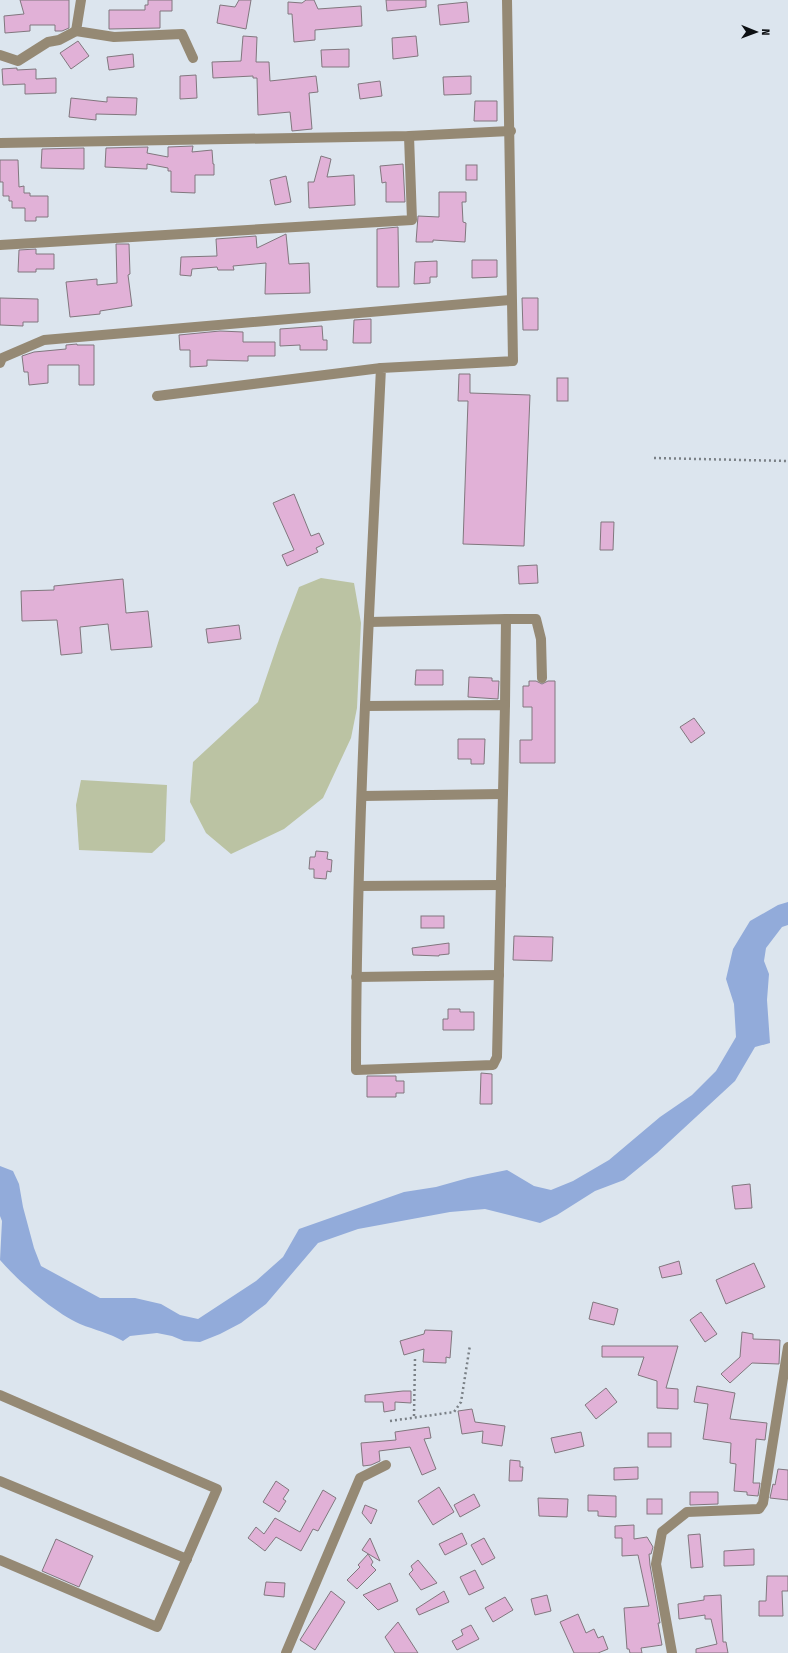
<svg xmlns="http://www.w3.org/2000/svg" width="788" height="1653" viewBox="0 0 788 1653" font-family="'Fira Sans Condensed',sans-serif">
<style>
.green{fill:#bbc3a3}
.water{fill:#92abda}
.building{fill:#e1b1d7;stroke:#81777e}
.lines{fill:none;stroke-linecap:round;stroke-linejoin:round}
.path{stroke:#7a8086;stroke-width:2.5;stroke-dasharray:2 3;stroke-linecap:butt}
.minor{stroke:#958974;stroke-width:10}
</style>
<rect width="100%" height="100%" fill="#dce5ee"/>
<!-- green -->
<g class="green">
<polygon points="321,578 354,583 361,623 357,708 351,738 323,798 284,829 231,854 206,833 190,802 193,762 258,702 280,637 299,587"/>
<polygon points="81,780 167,785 165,841 152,853 79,850 76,805"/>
</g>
<!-- water -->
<path class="water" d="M788,902V925L782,927L766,948L764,961L769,974L767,1000L770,1043L755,1047L735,1081L657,1153L624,1180L595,1191L557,1215L540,1223L485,1209L450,1212L358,1229L318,1243L266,1304L241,1323L220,1334L200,1342L184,1341L172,1336L157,1333L130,1336L123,1341C109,1333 95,1330 80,1324C55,1313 18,1281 0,1260L2,1221L0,1216V1166L13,1171L19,1184L23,1207L34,1248L41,1266L100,1298H135L161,1304L180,1315L198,1319L256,1281L283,1257L299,1229L404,1192L436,1187L468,1178L507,1170L534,1186L551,1190L573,1181L609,1160L660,1117L692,1095L716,1071L736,1037L734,1004L726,979L733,949L750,921L778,905Z"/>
<!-- building -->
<g class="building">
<polygon points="20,0 69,0 69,28 62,31 55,31 55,25 30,25 30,31 5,33 4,16 24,14"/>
<polygon points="148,0 172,0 172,11 160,11 160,28 109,29 109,10 145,10 145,5 148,5"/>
<polygon points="239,0 251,0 246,29 217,23 220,5 235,7"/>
<polygon points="306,0 314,0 318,9 361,6 362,26 315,30 315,40 294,42 292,14 288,14 288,2 302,3"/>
<polygon points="386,0 426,0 426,7 387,11"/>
<polygon points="467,2 469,22 440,25 438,5"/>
<polygon points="243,36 257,37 256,62 269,62 270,81 316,76 318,92 309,93 312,129 292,131 290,112 258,115 257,78 253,78 253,76 213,78 212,62 241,61"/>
<polygon points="416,36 418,56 393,59 392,38"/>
<polygon points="78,41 89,56 71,69 60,53"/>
<polygon points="349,49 349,67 322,67 321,50"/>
<polygon points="133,54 134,67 109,70 107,57"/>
<polygon points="17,68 17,70 36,69 36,79 56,78 56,93 25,94 25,84 3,85 2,69"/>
<polygon points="196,75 197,98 180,99 180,76"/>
<polygon points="471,76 471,94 444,95 443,77"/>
<polygon points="380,81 382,96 360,99 358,84"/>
<polygon points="107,97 137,98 136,115 96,114 96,120 69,117 71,98 107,102"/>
<polygon points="475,101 497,101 497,121 474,121"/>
<polygon points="193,146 192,152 212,150 213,164 214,164 214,175 195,175 195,193 171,192 171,171 168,171 168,168 147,164 147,169 105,167 106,148 148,147 147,153 168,157 168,147"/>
<polygon points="84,148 84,169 41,168 42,149"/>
<polygon points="321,156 331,159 327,177 354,175 355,205 309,208 308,182 314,182"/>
<polygon points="0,160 18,160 19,187 24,186 24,193 30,193 30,196 48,196 48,217 36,217 36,221 25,221 25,208 12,208 12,201 9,201 9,196 3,196 3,182 0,182"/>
<polygon points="403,164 405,202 386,202 386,182 382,183 380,166"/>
<rect x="466" y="165" width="11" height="15"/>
<polygon points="286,176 291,202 275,205 270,180"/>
<polygon points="439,192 466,192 466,202 462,202 463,222 466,223 465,242 433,240 433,242 416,242 418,216 439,217"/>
<polygon points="398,227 399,287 377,287 377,229"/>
<polygon points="286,234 289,264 309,263 310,293 265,294 266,263 233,266 234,270 218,270 217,267 192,269 191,276 180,275 181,257 217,256 216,239 256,236 257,248"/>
<polygon points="116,244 129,244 130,274 128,275 132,306 100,311 100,314 70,317 66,282 97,279 97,285 117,283"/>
<polygon points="36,249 36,254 54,254 54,269 36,269 36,272 18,272 19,250"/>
<polygon points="472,260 497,260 497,277 472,278"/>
<polygon points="437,261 437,277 430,277 430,283 414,284 415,262"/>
<polygon points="0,298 38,299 38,322 23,322 23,326 0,325"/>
<polygon points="522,298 538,298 538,330 523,330"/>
<polygon points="371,319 371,343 353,343 354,320"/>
<polygon points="322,326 323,340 327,340 327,350 300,350 300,345 280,346 280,329"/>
<polygon points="220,331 243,332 243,342 275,342 275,356 248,356 248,361 207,360 207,366 190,367 190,350 180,350 179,335"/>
<polygon points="77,344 77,345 94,345 94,385 79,385 79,365 48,365 48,383 29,385 28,372 24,372 22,356 34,352 66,349 66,345"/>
<polygon points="459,374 470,374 470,393 530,395 524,546 463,544 468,401 458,401"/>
<rect x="557" y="378" width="11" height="23"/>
<polygon points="294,494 311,536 319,533 324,544 316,548 318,552 287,566 282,555 294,550 273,503"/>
<polygon points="601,522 614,522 613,550 600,550"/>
<polygon points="537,565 538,583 519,584 518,566"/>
<polygon points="123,579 126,613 148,611 152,647 111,650 108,624 80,627 82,653 61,655 57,620 22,621 21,591 54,590 54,586"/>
<polygon points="239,625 241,639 208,643 206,629"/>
<polygon points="416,670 443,670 443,685 415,685"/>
<polygon points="469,677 492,678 492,681 499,681 498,699 468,697"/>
<polygon points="529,681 536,681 542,684 548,681 555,681 555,763 520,763 520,740 532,740 532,707 523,707 523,686 529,686"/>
<polygon points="694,718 705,733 691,743 680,727"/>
<polygon points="458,739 485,739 484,764 471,764 471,759 458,759"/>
<polygon points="316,851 328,852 327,859 332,860 331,872 327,871 326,879 314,878 314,869 309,869 310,857 315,857"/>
<rect x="421" y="916" width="23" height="12"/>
<polygon points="514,936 553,937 552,961 513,960"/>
<polygon points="449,943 449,954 439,955 439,956 413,955 412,948"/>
<polygon points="448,1009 460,1009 460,1012 474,1012 474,1030 443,1030 443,1019 448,1019"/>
<polygon points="481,1073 492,1074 492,1104 480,1104"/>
<polygon points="367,1076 396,1076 396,1081 404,1081 404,1093 396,1093 396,1097 367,1097"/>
<polygon points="750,1184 752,1208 735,1209 732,1186"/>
<polygon points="679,1261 682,1274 662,1278 659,1267"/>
<polygon points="754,1263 765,1287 726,1304 716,1280"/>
<polygon points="593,1302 618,1309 614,1325 589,1319"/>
<polygon points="701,1312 717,1334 705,1342 690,1320"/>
<polygon points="425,1330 452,1331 450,1358 446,1357 446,1363 423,1362 424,1349 404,1355 400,1341 424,1334"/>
<polygon points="742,1332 753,1334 753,1339 780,1340 779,1364 752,1363 730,1383 721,1374 740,1357"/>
<polygon points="602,1346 678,1346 666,1388 678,1389 678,1409 657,1408 657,1381 638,1375 644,1357 602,1357"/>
<polygon points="697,1386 735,1393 730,1419 767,1423 765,1440 756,1439 753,1483 760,1483 758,1496 747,1495 747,1492 734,1491 736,1464 730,1463 731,1443 703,1439 708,1404 694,1402"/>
<polygon points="606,1388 617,1402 596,1419 585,1405"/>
<polygon points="403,1391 411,1391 411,1403 395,1402 395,1410 384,1412 383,1402 365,1402 365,1395"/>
<polygon points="472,1409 475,1422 505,1426 502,1446 482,1443 483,1431 462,1434 458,1411"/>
<polygon points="429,1427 431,1438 424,1439 436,1469 422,1475 410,1447 379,1451 380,1461 371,1465 363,1466 361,1443 396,1440 395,1432"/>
<polygon points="581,1432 584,1446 555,1453 551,1438"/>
<rect x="648" y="1433" width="23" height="14"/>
<polygon points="510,1460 520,1461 520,1467 523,1467 522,1481 509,1481"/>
<polygon points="638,1467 638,1479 614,1480 614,1468"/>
<polygon points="778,1469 788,1470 788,1500 770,1498 773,1484 775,1485"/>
<polygon points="276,1481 289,1490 283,1499 286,1501 279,1512 263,1502"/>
<polygon points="439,1487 454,1512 433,1525 418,1501"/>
<polygon points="323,1490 336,1498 318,1531 313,1529 301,1551 276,1537 265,1551 248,1538 256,1527 264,1534 275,1518 300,1532"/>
<polygon points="690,1492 718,1492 718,1504 690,1505"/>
<polygon points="474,1494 480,1506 460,1517 454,1505"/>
<polygon points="588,1495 616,1496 616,1517 598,1516 598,1511 588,1511"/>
<polygon points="538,1498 568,1499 567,1517 539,1516"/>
<rect x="647" y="1499" width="15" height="15"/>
<polygon points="365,1505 377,1510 371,1524 362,1513"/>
<polygon points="634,1525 634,1539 647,1537 653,1547 651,1554 649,1554 650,1565 660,1623 658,1623 662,1645 641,1648 642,1653 630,1653 629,1649 627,1649 624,1608 649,1606 638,1555 622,1556 622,1538 615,1538 615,1526"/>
<polygon points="462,1533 467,1544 445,1555 439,1544"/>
<polygon points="700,1534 703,1567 691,1568 688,1535"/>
<polygon points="370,1538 380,1561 362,1550"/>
<polygon points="484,1538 495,1558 482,1565 471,1545"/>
<polygon points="56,1539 93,1556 79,1587 42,1571"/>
<polygon points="754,1549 754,1565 724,1566 724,1551"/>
<polygon points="368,1554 373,1562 371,1565 376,1570 357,1589 347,1580 360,1567 358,1565"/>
<polygon points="418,1560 437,1583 421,1590 409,1574 413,1570 411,1566"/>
<polygon points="475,1570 484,1588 469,1595 460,1577"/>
<polygon points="767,1576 788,1576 788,1591 782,1591 783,1616 759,1616 759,1601 766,1601"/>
<polygon points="266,1582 285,1583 284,1597 264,1595"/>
<polygon points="390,1583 398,1601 378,1610 363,1595"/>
<polygon points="331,1591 345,1602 315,1650 300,1640"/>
<polygon points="444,1591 449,1602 419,1615 416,1609"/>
<polygon points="547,1595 551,1611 535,1615 531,1599"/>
<polygon points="721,1595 723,1642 726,1642 728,1653 696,1653 696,1649 717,1644 711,1619 705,1619 705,1615 679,1619 678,1604 704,1600 704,1596"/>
<polygon points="505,1597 513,1610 493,1622 485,1608"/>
<polygon points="578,1614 586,1633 594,1629 598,1638 603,1636 608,1649 598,1653 574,1653 560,1622"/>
<polygon points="398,1622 418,1653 395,1653 385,1637"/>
<polygon points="471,1625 479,1639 457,1650 452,1641 463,1635 461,1630"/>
</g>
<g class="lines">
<!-- path -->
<g class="path">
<polyline points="654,458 788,461"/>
<polyline points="414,1416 415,1359"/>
<polyline points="390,1421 454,1412 461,1402 470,1345"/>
</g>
<!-- minor -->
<g class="minor">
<polyline points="81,0 76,31 114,37 182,34 193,58"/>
<polyline points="0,55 18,61 48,42 59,40 76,31"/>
<polyline points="0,143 409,136 511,131"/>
<polyline points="0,245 412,220 409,136"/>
<polyline points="0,363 2,358 44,340 511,300"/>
<polyline points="157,396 381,368"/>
<polyline points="506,619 536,619 541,639 542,678"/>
<polyline points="369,622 506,619 505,705"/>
<path d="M365,706L505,705L497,1057L493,1065L356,1070C356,836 370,602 381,368L513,361L507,0"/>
<polyline points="362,796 502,794"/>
<polyline points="359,886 501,885"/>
<polyline points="356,977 499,975"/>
<polyline points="0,1395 217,1489 157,1627 0,1560"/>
<polyline points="0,1481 187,1559"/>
<polyline points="286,1653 360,1478 386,1465"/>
<polyline points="672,1653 656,1564 662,1532 687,1512 759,1509 763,1503 788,1347"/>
</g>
</g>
<!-- north arrow -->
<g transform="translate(756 32) rotate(91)" stroke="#dce5ee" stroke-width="3" paint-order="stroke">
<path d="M0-3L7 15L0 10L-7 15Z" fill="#0d1013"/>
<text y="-6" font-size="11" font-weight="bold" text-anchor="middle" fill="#0d1013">N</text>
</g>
</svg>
